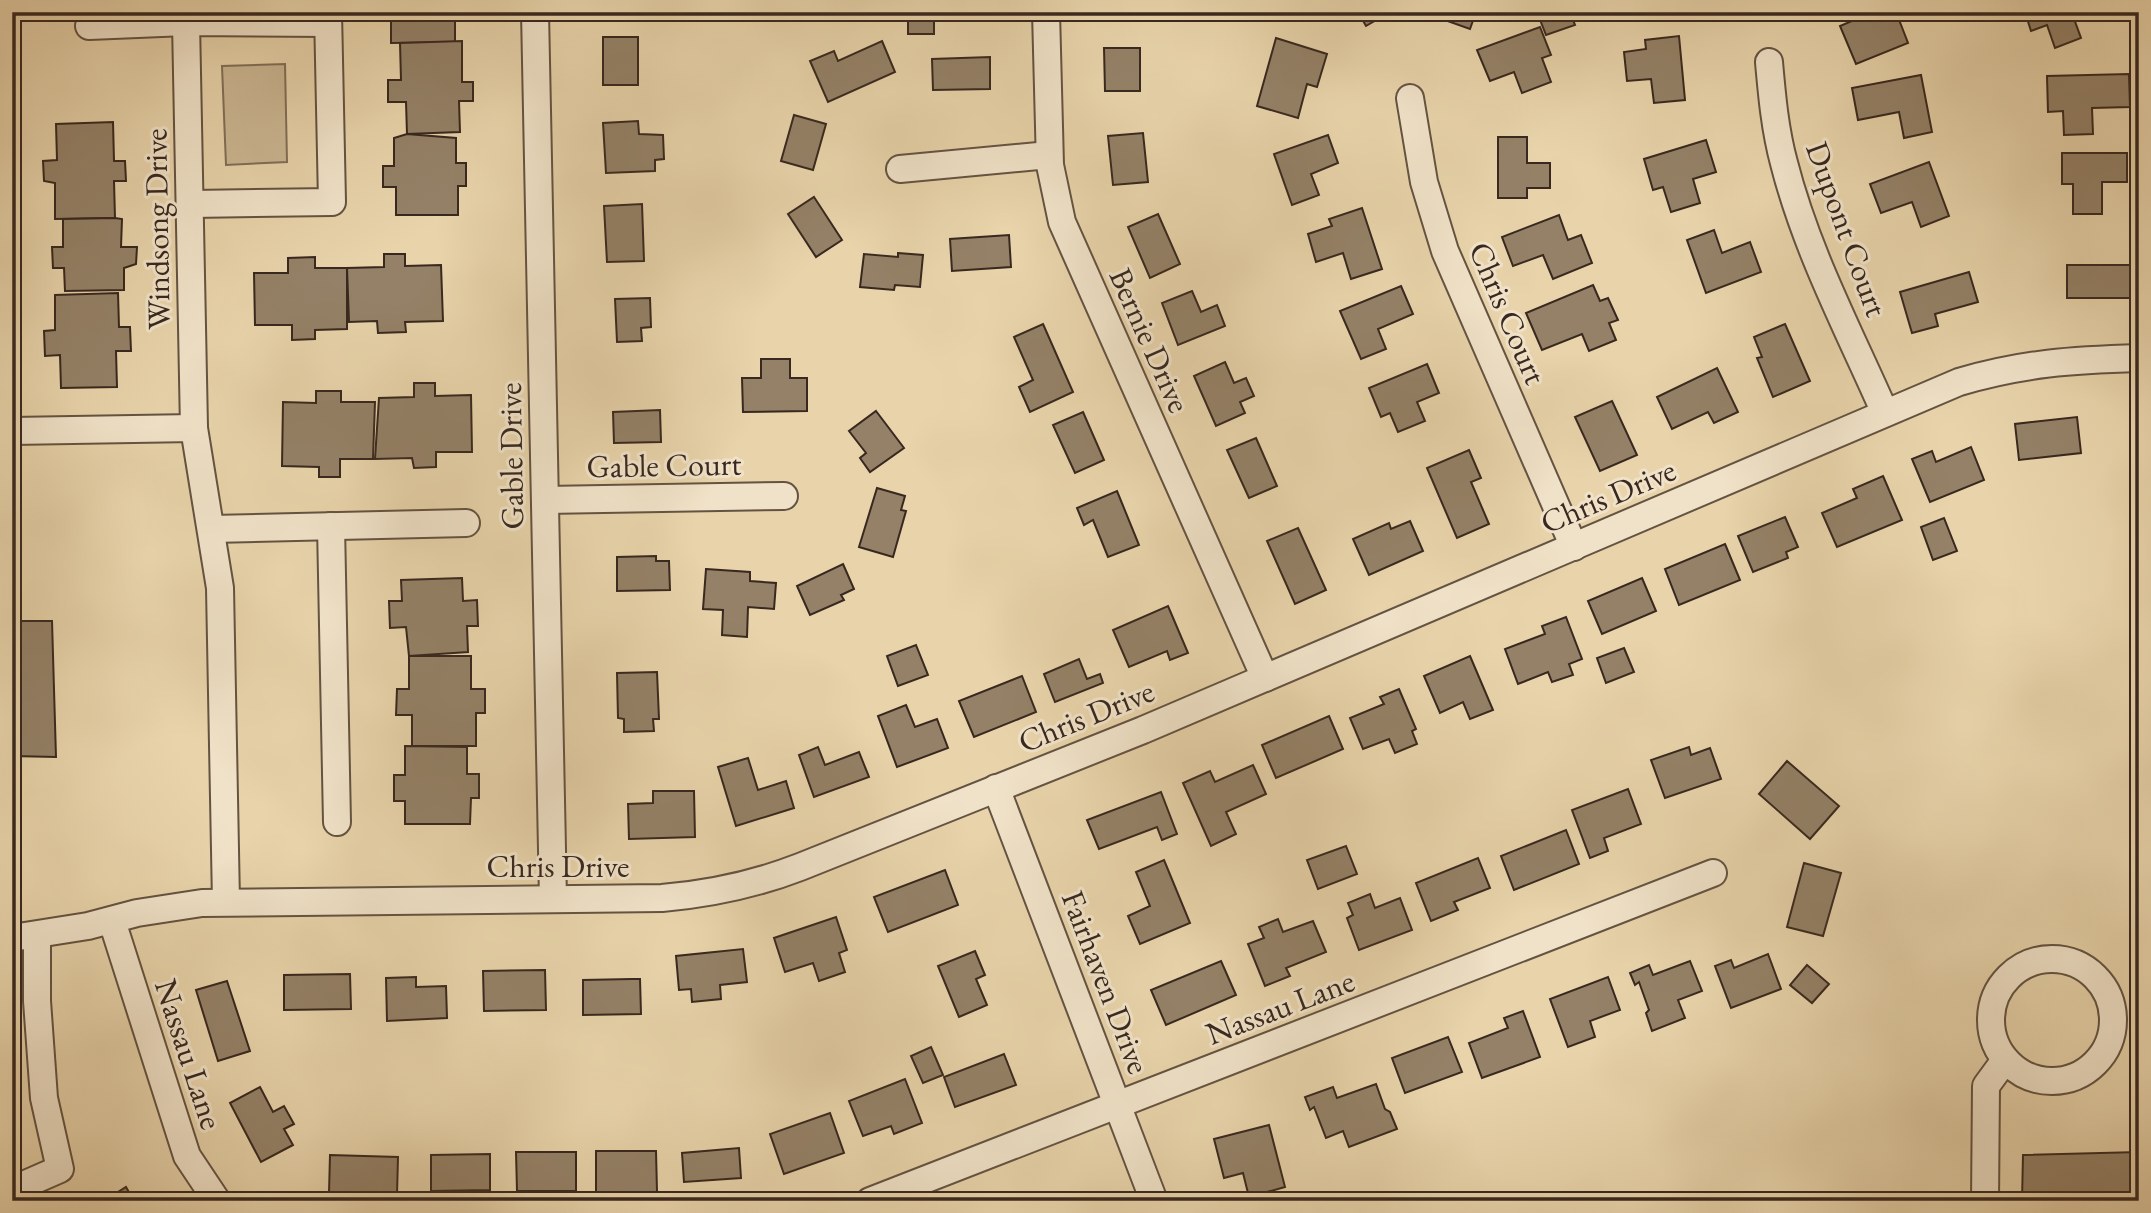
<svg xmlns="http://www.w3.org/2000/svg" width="2151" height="1213" viewBox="0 0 2151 1213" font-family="'EB Garamond',serif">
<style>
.green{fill:#cab692;stroke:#816f58;stroke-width:2}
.building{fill:#948167;stroke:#38281f;stroke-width:2}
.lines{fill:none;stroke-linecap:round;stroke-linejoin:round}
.minor-casing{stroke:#645342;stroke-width:30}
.minor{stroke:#f0e2c8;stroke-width:26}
.labels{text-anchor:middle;stroke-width:6;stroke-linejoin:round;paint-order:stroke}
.street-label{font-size:32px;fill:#38281f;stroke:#f0e2c8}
</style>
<rect width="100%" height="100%" fill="#e8d3aa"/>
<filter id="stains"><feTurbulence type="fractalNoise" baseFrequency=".00286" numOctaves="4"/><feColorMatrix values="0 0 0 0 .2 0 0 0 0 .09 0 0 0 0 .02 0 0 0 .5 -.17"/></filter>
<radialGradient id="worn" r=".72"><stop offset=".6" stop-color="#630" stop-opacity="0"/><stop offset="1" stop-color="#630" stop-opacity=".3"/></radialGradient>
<!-- green -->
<polygon class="green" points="285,64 287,162 226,165 222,66"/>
<!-- building -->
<g class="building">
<polygon points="391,12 467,12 467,21 455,21 455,42 391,43"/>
<rect x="908" y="12" width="26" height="22"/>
<polygon points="1358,12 1390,12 1366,26"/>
<polygon points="1438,12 1476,12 1470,29 1436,17"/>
<polygon points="1537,12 1570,12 1575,25 1546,35"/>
<polygon points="1849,12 1896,12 1908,43 1856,64 1840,26 1852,21"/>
<polygon points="2025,12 2082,12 2073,16 2081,38 2055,48 2047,25 2031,31"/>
<polygon points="1540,27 1551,55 1542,58 1551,82 1522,93 1514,72 1490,81 1477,50"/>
<polygon points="1679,36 1685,100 1654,103 1651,79 1627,81 1624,52 1646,49 1645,40"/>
<rect x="603" y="37" width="35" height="48"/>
<polygon points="1276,38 1327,54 1317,87 1307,84 1298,118 1257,106"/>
<polygon points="462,41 462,82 473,82 473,101 459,101 460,132 407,134 406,102 388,102 388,80 401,80 400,43"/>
<polygon points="882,41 895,72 828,102 810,61 834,51 838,61"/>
<polygon points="1104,48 1140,48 1140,91 1105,91"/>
<polygon points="990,57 990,89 933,90 932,59"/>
<polygon points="2129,74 2130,107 2092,108 2093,134 2064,135 2063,111 2048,112 2047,76"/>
<polygon points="1921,75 1932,132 1904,138 1899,112 1858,120 1852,88"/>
<polygon points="794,115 826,124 813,170 781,161"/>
<polygon points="638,121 639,134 663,135 664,159 655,160 655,171 606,173 603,123"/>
<polygon points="113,122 114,161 125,161 126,181 114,181 115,218 55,219 55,183 44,181 43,161 57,160 56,124"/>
<polygon points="1143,133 1148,182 1113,185 1108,136"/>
<polygon points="407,134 456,138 456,163 466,163 466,186 458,186 458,215 396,215 396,187 383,187 383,166 394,166 394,138"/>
<polygon points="1328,135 1338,163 1311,174 1319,195 1292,205 1274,154"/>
<polygon points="1498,137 1527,137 1527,163 1550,163 1550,188 1527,188 1527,198 1498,198"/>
<polygon points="1706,140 1716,172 1693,179 1700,203 1671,212 1663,187 1653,190 1644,159"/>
<polygon points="2062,153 2127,153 2127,182 2102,182 2102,214 2073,214 2073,184 2062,184"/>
<polygon points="1929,162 1949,216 1921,227 1912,202 1881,213 1870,184"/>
<polygon points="814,197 842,240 816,257 788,214"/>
<polygon points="642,204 644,261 607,262 604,206"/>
<polygon points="1362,208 1382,269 1351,279 1343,253 1316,262 1308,234 1332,226 1329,219"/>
<polygon points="1158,214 1180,264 1150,278 1128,227"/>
<polygon points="1559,215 1568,240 1581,235 1592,263 1553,279 1543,255 1513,266 1502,237"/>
<polygon points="115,218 122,219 121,247 137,247 136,264 124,268 124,290 65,291 64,268 53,268 52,247 63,247 63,219"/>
<polygon points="1714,230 1722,253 1750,242 1761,272 1706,293 1687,240"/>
<polygon points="1009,235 1011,267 952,271 950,239"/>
<polygon points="898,253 923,255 920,287 895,285 894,290 860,287 864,254 898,257"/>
<polygon points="384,254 405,254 405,266 441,265 443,321 405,322 406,332 378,333 377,321 349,322 347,268 384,267"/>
<polygon points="315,257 315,268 347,268 347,329 315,330 315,339 292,340 292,325 255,325 254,273 288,273 288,258"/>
<rect x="2067" y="265" width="63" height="33"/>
<polygon points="1969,272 1978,302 1935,314 1938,326 1912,333 1900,292"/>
<polygon points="1593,285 1600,301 1608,298 1618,320 1609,323 1616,340 1589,351 1582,334 1542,350 1526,313"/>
<polygon points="1401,286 1413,314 1378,329 1386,349 1361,359 1340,311"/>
<polygon points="1192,291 1201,312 1217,305 1225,326 1178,345 1162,303"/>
<polygon points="118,293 119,327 130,327 131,351 116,351 117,387 61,388 60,355 45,356 44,331 55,330 55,295"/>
<polygon points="650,298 651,327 641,328 642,341 617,342 615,299"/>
<polygon points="1043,324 1073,392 1030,412 1019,387 1033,380 1014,337"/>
<polygon points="1785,324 1810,381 1773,397 1757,358 1762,357 1754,337"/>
<polygon points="761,359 790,359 790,378 807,378 807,411 743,412 742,378 761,378"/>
<polygon points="1225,362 1234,383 1246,378 1254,396 1240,402 1245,413 1216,426 1194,376"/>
<polygon points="1427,364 1439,393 1417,402 1425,421 1398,432 1390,413 1381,417 1369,388"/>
<polygon points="1717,368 1738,412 1714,423 1708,412 1672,429 1657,397"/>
<polygon points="414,383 435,383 435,396 471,395 472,452 436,452 436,467 414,468 412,458 375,459 379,398 414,397"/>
<polygon points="316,391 341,391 341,402 375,402 373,459 340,459 340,477 319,477 319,467 282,466 283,402 316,403"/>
<polygon points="1612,401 1637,455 1600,471 1575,417"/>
<polygon points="660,410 661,442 614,443 613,412"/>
<polygon points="876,411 904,448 870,472 860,458 866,453 849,431"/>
<polygon points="1083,412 1104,460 1075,473 1053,425"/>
<polygon points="2135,414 2139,414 2139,461 2137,461"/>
<polygon points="2077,417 2081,453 2019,460 2015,424"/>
<polygon points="1256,438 1277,486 1249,498 1227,450"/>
<polygon points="1971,447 1984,480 1930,502 1912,459 1932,451 1936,462"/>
<polygon points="1469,450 1481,478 1471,482 1489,524 1457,538 1427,468"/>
<polygon points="1883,476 1902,520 1837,547 1822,513 1857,498 1853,489"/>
<polygon points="877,488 905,496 901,510 906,511 893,557 859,547"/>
<polygon points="1117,491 1139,545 1108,557 1093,520 1084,525 1077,508"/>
<polygon points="1785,517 1798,547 1786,552 1788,558 1753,572 1738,536"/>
<polygon points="1944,518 1957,551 1933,560 1921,527"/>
<polygon points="1410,521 1423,551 1369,575 1353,539 1389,523 1391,529"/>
<polygon points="1298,528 1326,590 1295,604 1267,541"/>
<polygon points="1725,544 1740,580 1679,605 1665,569"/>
<polygon points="656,556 656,561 669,561 670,590 617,591 617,557"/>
<polygon points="843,564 854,589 841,595 844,600 810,615 797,586"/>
<polygon points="706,569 750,572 750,581 776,583 774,609 748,607 747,637 722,635 723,610 703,609"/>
<polygon points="462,578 463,601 477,600 478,626 467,626 468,652 409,656 406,627 390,628 389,601 402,601 401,580"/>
<polygon points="1642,578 1656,611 1602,634 1588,601"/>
<polygon points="1168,606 1188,653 1170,660 1167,651 1129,667 1113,630"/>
<polygon points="1566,617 1582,659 1569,664 1573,675 1552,682 1548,672 1518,684 1505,649 1545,634 1542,626"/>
<polygon points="12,621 52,621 56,757 12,756"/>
<polygon points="916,645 928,675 898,686 887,656"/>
<polygon points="1624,648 1634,672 1606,683 1597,658"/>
<polygon points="409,656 471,656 471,689 485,689 485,713 476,713 476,746 412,746 412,715 396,715 397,689 409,689"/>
<polygon points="1470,656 1493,710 1470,719 1463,702 1440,713 1424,676"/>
<polygon points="1079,659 1087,679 1100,674 1103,683 1055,702 1044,674"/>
<polygon points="657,672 659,719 653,719 654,731 624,732 624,719 618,718 617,673"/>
<polygon points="1022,676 1036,712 974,737 959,701"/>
<polygon points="1399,689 1416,729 1412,731 1417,744 1395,753 1389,739 1363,749 1350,718 1384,704 1380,697"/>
<polygon points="906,705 915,727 937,719 948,748 897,767 878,716"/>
<polygon points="1329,716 1343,749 1276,778 1262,745"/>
<polygon points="405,746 467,747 467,774 479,774 479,798 471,798 470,824 405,824 405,801 394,801 394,775 405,775"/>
<polygon points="818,747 825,765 859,752 869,777 814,797 799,755"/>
<polygon points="1689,747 1691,755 1710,748 1721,779 1665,798 1651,760"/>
<polygon points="748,758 758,790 786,781 794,808 736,826 718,767"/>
<polygon points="1787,761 1839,806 1810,839 1759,794"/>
<polygon points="1253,765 1266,794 1226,812 1236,834 1211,846 1183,783 1210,771 1215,782"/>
<polygon points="1628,789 1641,824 1604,838 1608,851 1590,858 1572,810"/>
<polygon points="653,791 694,791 695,837 629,839 628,804 653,803"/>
<polygon points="1161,792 1177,834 1162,840 1157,827 1099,849 1087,820"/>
<polygon points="1566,830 1579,864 1514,890 1501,856"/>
<polygon points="1346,846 1357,874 1318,889 1307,860"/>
<polygon points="1478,858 1490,888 1454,902 1458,910 1431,921 1416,883"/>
<polygon points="1164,860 1190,923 1140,944 1128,916 1150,906 1136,872"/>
<polygon points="1804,863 1841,873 1823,936 1787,927"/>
<polygon points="945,870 958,905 888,932 874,897"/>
<polygon points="1370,894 1375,908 1400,898 1412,930 1359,950 1347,918 1353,915 1348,903"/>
<polygon points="836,917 847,950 839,953 845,972 819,981 813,963 785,972 774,938"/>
<polygon points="1278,919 1283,932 1313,921 1326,952 1286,968 1290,976 1265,986 1248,944 1264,938 1259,927"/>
<polygon points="743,949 747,982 720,985 721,999 692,1002 691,989 679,990 676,956"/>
<polygon points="975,951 985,975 976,979 987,1005 959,1017 938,966"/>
<polygon points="1768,954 1781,989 1731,1008 1715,966 1731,960 1734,968"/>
<polygon points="1221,961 1236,995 1166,1025 1151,990"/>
<polygon points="1690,961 1702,991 1678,1000 1685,1018 1652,1031 1646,1013 1649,1010 1639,982 1635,985 1630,973 1649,965 1653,975"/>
<polygon points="1807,965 1829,984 1812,1003 1790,985"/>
<polygon points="545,970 546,1010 484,1011 483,971"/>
<polygon points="350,974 351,1009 284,1010 284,975"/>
<polygon points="416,977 416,987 446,986 447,1018 387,1021 386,978"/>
<polygon points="1608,977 1620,1010 1590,1021 1595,1037 1568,1047 1550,999"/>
<polygon points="632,979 640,979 641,1014 583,1015 583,980"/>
<polygon points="227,981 250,1051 218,1061 196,990"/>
<polygon points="1523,1011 1540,1057 1482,1078 1469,1043 1508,1028 1504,1018"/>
<polygon points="12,1016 14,1016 17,1158 12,1158"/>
<polygon points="1448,1037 1462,1072 1405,1093 1392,1058"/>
<polygon points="931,1047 943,1075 923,1083 911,1056"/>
<polygon points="1004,1054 1016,1085 955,1107 944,1077"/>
<polygon points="905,1079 922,1123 894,1134 891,1126 863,1136 849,1101"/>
<polygon points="1376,1084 1385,1109 1390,1112 1397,1129 1349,1147 1343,1131 1326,1138 1314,1107 1310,1110 1305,1097 1333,1087 1337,1098"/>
<polygon points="260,1087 273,1112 284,1106 294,1124 284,1129 293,1145 261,1162 230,1103"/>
<polygon points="830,1113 844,1153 784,1174 770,1134"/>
<polygon points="1269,1125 1285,1187 1249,1197 1243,1173 1224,1178 1214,1139"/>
<polygon points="739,1148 741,1178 684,1182 682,1153"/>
<polygon points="596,1151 656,1151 657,1192 596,1193"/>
<polygon points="516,1152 576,1152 576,1191 517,1191"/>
<polygon points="2139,1152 2139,1201 2022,1201 2023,1155"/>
<polygon points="490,1154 490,1190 431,1191 431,1155"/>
<polygon points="330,1155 398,1157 397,1195 329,1193"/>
<polygon points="126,1187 134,1201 104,1201"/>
</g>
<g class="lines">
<!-- minor casing -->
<g class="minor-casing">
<g id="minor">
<polyline points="535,12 553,899"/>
<polyline points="1046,12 1050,165 1062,222 1265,678"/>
<polyline points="186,22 194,428 220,588 226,902"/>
<polyline points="89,26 186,22 328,23"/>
<path d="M1769,62C1772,96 1775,130 1784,163C1806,250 1849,331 1885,413"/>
<polyline points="1410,98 1424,182 1445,251 1574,547"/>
<polyline points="900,169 1049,155"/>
<polyline points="191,204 332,202 328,12"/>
<polyline points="12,431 194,428"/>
<polyline points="545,500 784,496"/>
<polyline points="331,526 337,822"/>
<polyline points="212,529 466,523"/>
<polyline points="996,788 1154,1201"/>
<polyline points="112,921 187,1156 217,1201"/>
<path d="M12,938L88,926L137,913L202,903L662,898C709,894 756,884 800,867L1143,730L1959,382C2023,363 2073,360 2139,358"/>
<circle cx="2052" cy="1020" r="61"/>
<polyline points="12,1190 60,1169 44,1098 37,1001 37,935"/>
<polyline points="870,1201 1713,873"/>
<polyline points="1985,1201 1986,1086 2005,1060"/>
</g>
</g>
<!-- minor -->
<use href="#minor" class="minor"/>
</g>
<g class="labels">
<!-- street labels -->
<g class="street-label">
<text transform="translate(157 229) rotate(-91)" y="11">Windsong Drive</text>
<text transform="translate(1847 229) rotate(70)" y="11">Dupont Court</text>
<text transform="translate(1508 313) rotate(67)" y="11">Chris Court</text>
<text transform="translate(1150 340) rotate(66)" y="11">Bernie Drive</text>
<text transform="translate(511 456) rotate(-91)" y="11">Gable Drive</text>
<text transform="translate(664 465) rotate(-1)" y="11">Gable Court</text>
<text transform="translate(1608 496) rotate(-23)" y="11">Chris Drive</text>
<text transform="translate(1086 716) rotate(-22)" y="11">Chris Drive</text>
<text x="558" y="877">Chris Drive</text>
<text transform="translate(1106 982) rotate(69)" y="11">Fairhaven Drive</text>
<text transform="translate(1280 1007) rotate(-21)" y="11">Nassau Lane</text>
<text transform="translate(189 1054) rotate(72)" y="11">Nassau Lane</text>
</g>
</g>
<!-- margin -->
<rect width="2151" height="1213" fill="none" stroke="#e8d3aa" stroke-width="42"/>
<rect x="14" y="14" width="2123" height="1185" fill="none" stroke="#38281f" stroke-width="3.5"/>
<rect x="21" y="21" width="2109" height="1171" fill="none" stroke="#38281f" stroke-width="2"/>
<rect width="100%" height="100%" filter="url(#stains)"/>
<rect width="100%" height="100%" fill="url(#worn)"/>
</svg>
